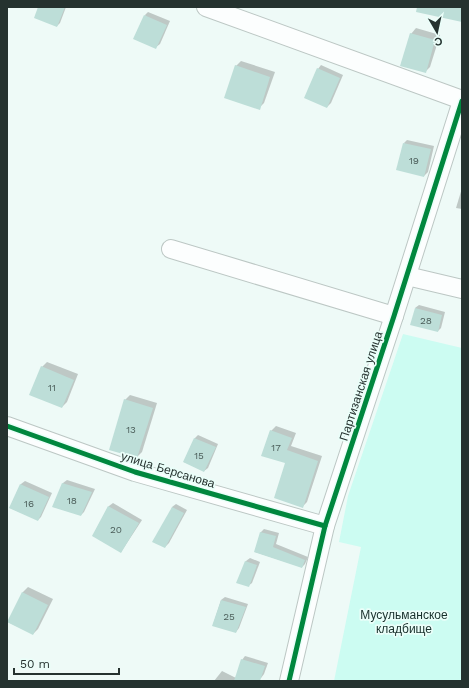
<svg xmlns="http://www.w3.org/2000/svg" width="469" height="688" viewBox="0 0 469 688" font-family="'Work Sans',sans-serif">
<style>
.green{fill:#ccfcf2}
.shadow{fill:#0003}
.building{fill:#bdded8}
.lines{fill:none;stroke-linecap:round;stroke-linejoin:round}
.minor-casing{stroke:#bcc7c4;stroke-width:20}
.minor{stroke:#fcfefe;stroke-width:18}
.cycleway-casing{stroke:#eafef9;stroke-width:8}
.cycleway{stroke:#00873e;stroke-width:5}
.labels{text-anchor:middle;stroke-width:3.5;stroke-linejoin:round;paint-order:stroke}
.number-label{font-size:10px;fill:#4b5d59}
.street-label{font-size:12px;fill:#25322f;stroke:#eafef9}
.park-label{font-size:12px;fill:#18302c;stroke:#eafef9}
</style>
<rect width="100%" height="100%" fill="#eefaf7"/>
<!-- green -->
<polygon class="green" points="403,334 462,348 462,681 334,681 361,547 339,542 348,496"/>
<!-- shadow -->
<g class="shadow">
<polygon points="39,7 66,7 60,23 57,26"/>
<polygon points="148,12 170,21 160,44 156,47 145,15"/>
<polygon points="416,28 440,35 430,67 425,72 411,34"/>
<polygon points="241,61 275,72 264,103 259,108 236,66"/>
<polygon points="321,65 343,75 331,103 327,107 318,69"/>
<polygon points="407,140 434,146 428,172 424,176 404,143"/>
<polygon points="462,188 462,209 456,208"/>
<polygon points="419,305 445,312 441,328 438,331 415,308"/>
<polygon points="47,362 78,374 67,402 62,407 42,367"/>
<polygon points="130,395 157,403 142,452 137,457 125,400"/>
<polygon points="276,426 296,433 291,446 322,456 307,502 302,507 287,462 271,431"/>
<polygon points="198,435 218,444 208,468 204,471 184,462 195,438"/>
<polygon points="67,480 95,489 84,512 81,515 54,507 63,483"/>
<polygon points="25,481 52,493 41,517 38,520 10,508 21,484"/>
<polygon points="113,503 142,520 121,552 94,535 109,506"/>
<polygon points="176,504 187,510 169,543 165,547 172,507"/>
<polygon points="264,529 279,533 276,544 308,557 305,564 302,567 255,552 261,532"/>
<polygon points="250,558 260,562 252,583 248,586 238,582 246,561"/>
<polygon points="28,587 53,599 38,629 33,634 8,622 23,592"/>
<polygon points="225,597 248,604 239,628 236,632 213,625 221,600"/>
<polygon points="245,656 268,663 264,674 261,678 242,660"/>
<polygon points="222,671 236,678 234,681 214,681"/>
</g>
<!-- building -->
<g class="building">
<polygon points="38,7 65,7 57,27 34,18"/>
<polygon points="417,7 462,7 462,22 416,12"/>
<polygon points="144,15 167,25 156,49 133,39"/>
<polygon points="410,33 435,40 426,73 400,66"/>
<polygon points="235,65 270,77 260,110 224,98"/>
<polygon points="317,68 340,78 327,108 304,98"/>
<polygon points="403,143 431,149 424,177 396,170"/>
<polygon points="415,308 442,315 438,332 410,325"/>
<polygon points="41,366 74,380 62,408 29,395"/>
<polygon points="124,399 153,408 137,458 109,450"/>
<polygon points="270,430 292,438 287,450 318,461 303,508 274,498 285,463 261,456"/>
<polygon points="194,438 216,447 204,472 183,462"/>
<polygon points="62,483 92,492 81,516 52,507"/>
<polygon points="20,484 49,497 38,521 9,508"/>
<polygon points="108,506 139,523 121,553 92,536"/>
<polygon points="172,507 184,513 165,548 152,542"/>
<polygon points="260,532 276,536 273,547 305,560 302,568 254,552"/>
<polygon points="245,561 257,565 249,587 236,583"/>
<polygon points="22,592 48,605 33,635 7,622"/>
<polygon points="221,600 246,607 236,633 212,626"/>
<polygon points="241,659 265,666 260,681 234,681"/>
</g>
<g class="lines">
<!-- minor casing -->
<g class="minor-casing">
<g id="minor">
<polyline points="206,7 462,100"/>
<polyline points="171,249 394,316"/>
<polyline points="407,276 462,289"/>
<polyline points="7,426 135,472 325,526"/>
<polyline points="289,681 325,526 394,316 462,101"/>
</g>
</g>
<!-- minor -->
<use href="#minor" class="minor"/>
<!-- cycleway casing -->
<g class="cycleway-casing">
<g id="cycleway">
<polyline points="7,426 135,472 325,526"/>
<polyline points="289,681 325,526 394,316 462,101"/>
</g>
</g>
<!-- cycleway -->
<use href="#cycleway" class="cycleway"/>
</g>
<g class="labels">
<!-- number labels -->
<g class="number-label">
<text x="414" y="164">19</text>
<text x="426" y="324">28</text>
<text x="52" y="391">11</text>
<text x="131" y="433">13</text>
<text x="276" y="451">17</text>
<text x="199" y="459">15</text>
<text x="72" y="504">18</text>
<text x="29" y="507">16</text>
<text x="116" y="533">20</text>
<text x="229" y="620">25</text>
</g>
<!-- street labels -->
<g class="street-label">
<text transform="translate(361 386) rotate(-72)" y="4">Партизанская улица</text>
<text transform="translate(168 470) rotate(17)" y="4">улица Берсанова</text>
</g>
<!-- park labels -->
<g class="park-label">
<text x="404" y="619">Мусульманское<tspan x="404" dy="14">кладбище</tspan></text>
</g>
</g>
<!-- border -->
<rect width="469" height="688" fill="none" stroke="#25322f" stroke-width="16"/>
<!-- north arrow -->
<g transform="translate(437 32) rotate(171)" stroke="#eafef9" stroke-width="3" paint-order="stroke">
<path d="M0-3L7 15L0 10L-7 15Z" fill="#25322f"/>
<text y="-6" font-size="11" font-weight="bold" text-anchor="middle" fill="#25322f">С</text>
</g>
<!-- scale -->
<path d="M14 668v6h105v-6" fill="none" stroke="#25322f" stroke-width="2"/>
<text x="20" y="668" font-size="12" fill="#25322f" stroke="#eafef9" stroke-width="3" paint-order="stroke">50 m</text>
</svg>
